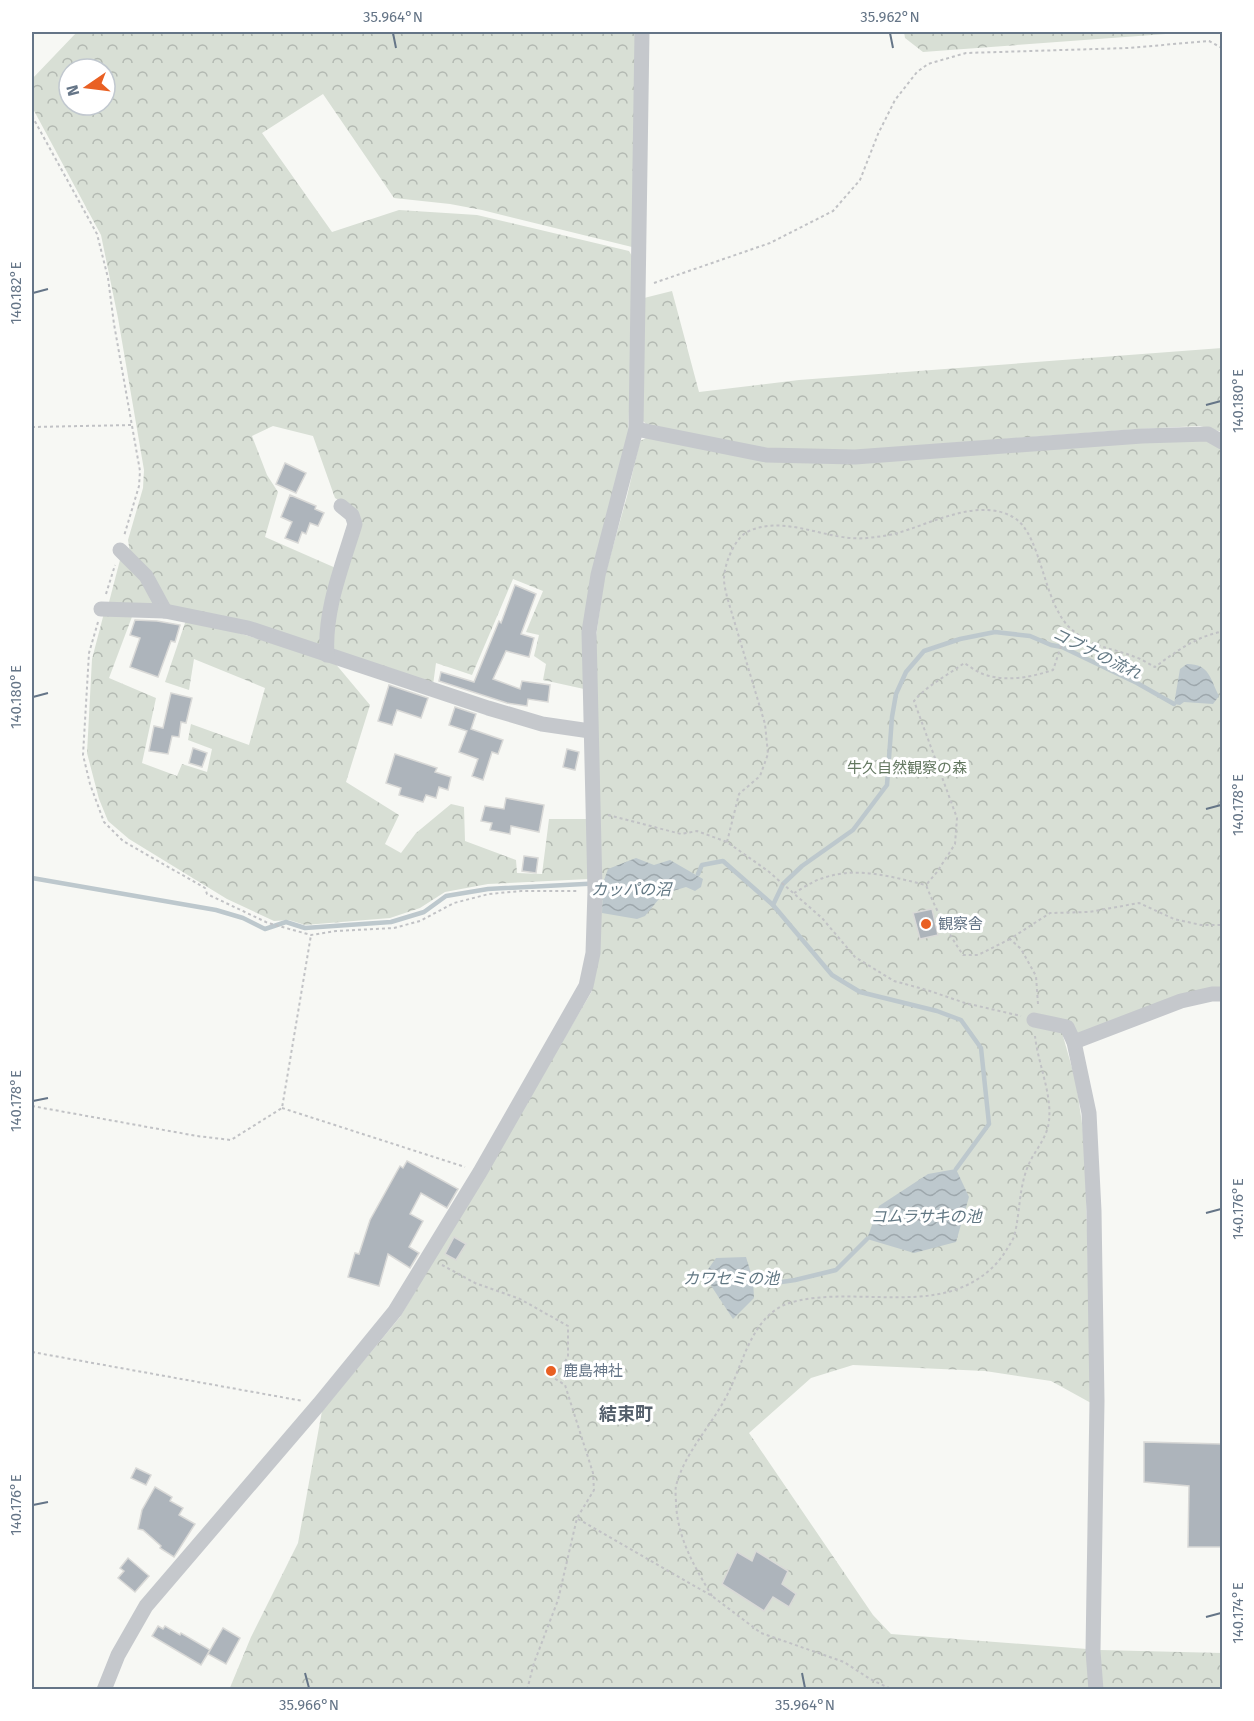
<svg xmlns="http://www.w3.org/2000/svg" width="1254" height="1721" viewBox="0 0 1254 1721" font-family="'Fira Sans','Noto Sans JP',sans-serif">
<style>
.forest{fill:url(#forest-crowns);fill-rule:evenodd}
.water{fill:url(#water-waves)}
.lines{fill:none;stroke-linecap:round;stroke-linejoin:round}
.stream{stroke:#bdc8cd;stroke-width:4.5}
.building{fill:#adb4bb;stroke:#d9d9d7;stroke-width:1.5}
.path{stroke:#c1c2c5;stroke-width:2;stroke-dasharray:3 3;stroke-linecap:butt}
.minor{stroke:#c5c8cc;stroke-width:15}
.ticks{fill:none;stroke:#657587;stroke-width:2}
.poi-dot{fill:#e96023;stroke:#fff;stroke-width:2}
.labels{text-anchor:middle;stroke-width:6;stroke-linejoin:round;paint-order:stroke}
.park-label{font-size:15px;fill:#647861;stroke:#fff}
.poi-label{font-size:15px;fill:#657587;stroke:#fff;text-anchor:start}
.water-label{font-size:16px;font-style:italic;fill:#617783;stroke:#fff}
.quarter-label{font-size:18px;font-weight:bold;fill:#545f6b;stroke:#fff}
.neatline{fill:none;stroke:#657587;stroke-width:2}
.ticks-label{font-size:15px;text-anchor:middle;fill:#657587}
</style>
<defs>
<pattern id="forest-crowns" width="20" height="18" patternUnits="userSpaceOnUse" patternTransform="scale(1.5)"><rect width="20" height="18" fill="#d8dfd5"/><path d="M2 6a3 3 0 1 1 6 0M12 15a3 3 0 1 1 6 0" fill="none" stroke="#b3b9b2"/></pattern>
<pattern id="water-waves" width="16" height="10" patternUnits="userSpaceOnUse" patternTransform="scale(1.5)"><rect width="16" height="10" fill="#bdc8cd"/><path d="M0 5q4-4 8 0t8 0" fill="none" stroke="#9da7ac"/></pattern>
</defs>
<rect width="100%" height="100%" fill="#f7f8f4"/>
<!-- forest -->
<g class="forest">
<path d="M77,32H639L632,247L482,210L450,204L394,198L323,94L262,133L332,232L399,210L477,215L629,251L635,261L628,436L584,689L543,680L546,664L534,656L539,635L526,632L543,591L513,579L472,675L436,663L433,685L337,654L331,643L353,509L335,498L313,436L273,426L252,436L267,475L278,492L265,537L338,569L323,647L165,604L130,553L128,540L143,488L144,470L118,318L101,235L32,107V79ZM69,69H105V105H69Z"/>
<polygon points="904,32 1193,32 923,52 905,38"/>
<polygon points="672,291 699,392 799,380 1222,348 1222,432 1200,426 1138,429 847,451 766,449 651,429 643,421 644,298"/>
<polygon points="648,437 759,460 1203,439 1222,447 1222,988 1094,1030 1063,1036 1076,1082 1085,1144 1091,1403 1051,1381 985,1371 853,1365 811,1378 749,1433 873,1615 891,1634 1100,1650 1222,1653 1222,1689 229,1690 251,1637 298,1543 322,1411 400,1317 592,991 596,637 604,579 627,496 640,441"/>
<polygon points="120,560 142,577 158,607 108,606"/>
<polygon points="104,613 133,614 109,678 156,698 142,763 177,776 182,764 207,772 212,749 188,740 191,724 249,745 265,688 194,659 189,690 165,682 186,620 212,625 334,662 370,705 346,782 399,815 385,844 401,853 416,833 451,804 464,807 465,841 516,860 517,873 542,874 549,819 589,819 589,879 488,884 445,892 420,908 390,918 305,925 289,920 274,921 227,899 129,839 108,821 99,799 87,753 92,659"/>
</g>
<!-- water -->
<g class="water">
<path d="M1187,664C1210,664 1210,679 1219,696L1213,704L1184,702L1180,705L1174,704L1180,669Z"/>
<polygon points="636,858 654,865 670,860 703,879 701,887 695,891 686,887 663,894 645,916 637,919 602,913 603,883 608,869"/>
<polygon points="956,1169 969,1197 956,1242 914,1253 867,1239 879,1206 928,1174"/>
<polygon points="746,1257 753,1280 754,1298 733,1319 704,1275 716,1258"/>
</g>
<g class="lines">
<!-- stream -->
<g class="stream">
<polyline points="698,874 702,865 723,861 773,905 832,975 860,992 937,1011 961,1020 981,1048 989,1124 956,1169"/>
<polyline points="32,878 216,910 243,918 265,929 286,922 305,928 391,922 424,912 446,896 488,889 603,883"/>
<polyline points="773,905 783,884 802,866 853,830 887,785 892,717 896,694 906,672 924,651 960,639 995,632 1030,636 1051,645 1062,647 1137,683 1174,704"/>
<polyline points="753,1280 768,1284 795,1280 836,1270 867,1239"/>
</g>
</g>
<!-- building -->
<g class="building">
<polygon points="285,463 306,473 296,493 276,484"/>
<polygon points="290,495 316,506 315,509 324,513 318,526 310,523 306,534 302,532 298,543 285,538 292,522 281,517"/>
<polygon points="515,585 536,594 521,634 534,638 529,657 506,651 493,679 520,689 522,681 550,685 548,702 528,699 527,706 507,703 439,681 441,672 474,682 499,621 501,623"/>
<polygon points="135,620 157,621 180,625 175,642 171,641 158,677 130,667 140,638 130,635"/>
<polygon points="389,685 428,698 421,718 397,710 392,725 378,721"/>
<polygon points="171,693 192,698 186,723 181,722 179,737 172,736 168,754 149,751 154,726 163,728"/>
<polygon points="455,707 476,714 471,729 503,740 498,754 492,752 483,780 472,776 478,759 459,752 467,731 449,725"/>
<polygon points="193,748 207,753 202,767 189,763"/>
<polygon points="567,749 579,752 575,770 563,767"/>
<polygon points="395,754 437,768 435,772 451,777 448,790 439,787 436,798 426,795 423,802 399,795 401,788 386,783"/>
<polygon points="506,798 544,805 539,832 511,826 510,834 490,830 492,823 481,821 485,806 504,809"/>
<polygon points="524,856 538,858 536,873 522,871"/>
<polygon points="932,909 938,935 920,939 913,913"/>
<polygon points="407,1161 458,1189 447,1208 421,1193 410,1214 423,1221 409,1247 419,1253 410,1268 388,1254 379,1286 348,1277 355,1253 359,1254 370,1220 400,1166 403,1168"/>
<polygon points="454,1237 466,1244 456,1260 445,1254"/>
<polygon points="1144,1442 1222,1444 1222,1547 1188,1547 1189,1486 1144,1482"/>
<polygon points="136,1468 151,1475 146,1485 131,1478"/>
<polygon points="155,1487 172,1497 170,1501 183,1508 179,1515 195,1524 174,1557 160,1548 161,1546 143,1530 138,1529 142,1510"/>
<polygon points="756,1551 788,1571 782,1584 796,1594 789,1607 773,1597 764,1611 722,1584 737,1552 752,1561"/>
<polygon points="128,1558 149,1576 135,1592 118,1578 124,1571 120,1568"/>
<polygon points="158,1626 163,1629 165,1626 180,1635 181,1633 210,1650 201,1665 152,1636"/>
<polygon points="223,1628 240,1638 226,1664 208,1654"/>
</g>
<g class="lines">
<!-- path -->
<g class="path">
<polyline points="32,116 97,234 108,278 114,324 140,471 139,486 124,536"/>
<polyline points="654,283 770,243 833,211 860,180 878,134 895,100 917,72 928,64 966,53 1128,48 1209,41 1222,48"/>
<polyline points="32,427 133,425"/>
<polyline points="106,594 115,565"/>
<polyline points="98,622 89,653 83,755 90,784 104,822 123,841 205,888 207,894 268,923 311,935 336,931 394,928 420,921 454,903 489,894 521,891 579,891"/>
<polyline points="608,815 681,834 697,831 727,842 768,871 822,918 855,957 894,981 927,990 965,1003 1021,1016"/>
<path d="M727,842L739,794L760,776L768,754L765,724L727,597C726,592 724,585 724,579C724,565 734,539 747,532C785,513 827,542 867,538C876,537 885,536 894,534C929,525 981,495 1016,519C1042,538 1043,602 1070,628C1091,648 1110,647 1135,657C1142,659 1149,664 1155,667C1175,652 1196,637 1220,632L1222,634"/>
<path d="M794,893C803,888 813,881 823,878C858,866 892,877 926,885"/>
<path d="M1010,939L978,955H963C948,933 936,910 926,885L937,872L955,844L957,818L914,701C927,685 947,676 964,663C971,667 978,673 986,675C1008,682 1032,677 1053,670L1068,626"/>
<polyline points="1038,1004 1036,976 1021,949 1010,939 1050,913 1089,912 1139,903 1174,919 1201,925 1222,925"/>
<polyline points="32,1106 197,1136 231,1140 282,1108 311,935"/>
<polyline points="282,1108 465,1167"/>
<polyline points="442,1265 475,1283 520,1299 568,1326 568,1357 554,1378 565,1385 593,1473 594,1490 577,1518 558,1600 534,1663 527,1690"/>
<polyline points="32,1352 303,1401"/>
<polyline points="578,1519 712,1596 761,1633 844,1662 870,1679 893,1690"/>
<path d="M712,1596C694,1566 678,1539 676,1504C676,1498 675,1491 676,1486C684,1454 710,1427 725,1399C742,1369 749,1321 784,1305C822,1289 889,1302 933,1295C963,1291 991,1276 1007,1249C1010,1244 1014,1239 1015,1233C1020,1211 1019,1188 1028,1166C1034,1151 1047,1139 1049,1121C1052,1093 1038,1064 1035,1036"/>
</g>
<!-- minor -->
<g class="minor">
<polyline points="636,429 766,455 855,457 1142,436 1208,434 1222,442"/>
<polyline points="120,550 146,576 165,611"/>
<polyline points="101,609 165,611 248,628 488,708 542,724 590,731"/>
<path d="M327,655C324,610 342,567 355,524L352,515L341,506"/>
<polyline points="1034,1020 1067,1027 1074,1042 1089,1113 1094,1211 1097,1401 1093,1651 1096,1690"/>
<polyline points="1074,1042 1181,1001 1212,994 1222,994"/>
<polyline points="104,1690 118,1655 146,1606 319,1404 395,1311 480,1172 586,986 593,953 595,891 589,632 598,575 636,429 642,32"/>
</g>
</g>
<!-- ticks -->
<path class="ticks" d="M393,33L396,48M890,33L893,48M33,293L48,289M1206,405L1221,401M33,697L48,693M1206,809L1221,805M33,1101L48,1098M1206,1213L1221,1209M33,1505L48,1502M1206,1617L1221,1613M305,1673L309,1688M802,1673L805,1688"/>
<!-- markers -->
<g class="poi-dot">
<circle cx="926" cy="924" r="6"/>
<circle cx="551" cy="1371" r="6"/>
</g>
<g class="labels">
<!-- park labels -->
<g class="park-label">
<text x="907" y="773">牛久自然観察の森</text>
</g>
<!-- poi labels -->
<g class="poi-label">
<text x="938" y="929">観察舎</text>
<text x="563" y="1376">鹿島神社</text>
</g>
<!-- water labels -->
<g class="water-label">
<text transform="translate(1097 653) rotate(26)" y="6">コブナの流れ</text>
<text x="631" y="895">カッパの沼</text>
<text x="926" y="1222">コムラサキの池</text>
<text x="731" y="1284">カワセミの池</text>
</g>
<!-- quarter labels -->
<g class="quarter-label">
<text x="626" y="1420">結束町</text>
</g>
</g>
<!-- border -->
<rect width="1254" height="1721" fill="none" stroke="#ffffff" stroke-width="66"/>
<!-- north arrow -->
<g transform="translate(87 87) rotate(256)"><circle r="28" fill="#ffffff" stroke="#c1c8cf" stroke-width="1.5"/>
<path d="M0-4.5L10 22L0 15L-10 22Z" fill="#e96023"/>
<text y="-9" font-size="16" font-weight="bold" text-anchor="middle" fill="#657587">N</text>
</g>
<rect x="33" y="33" width="1188" height="1655" class="neatline"/>
<g class="ticks-label">
<text x="393" y="22">35.964°N</text>
<text x="890" y="22">35.962°N</text>
<text transform="translate(16 293) rotate(-90)" y="5">140.182°E</text>
<text transform="translate(1238 401) rotate(-90)" y="5">140.180°E</text>
<text transform="translate(16 697) rotate(-90)" y="5">140.180°E</text>
<text transform="translate(1238 805) rotate(-90)" y="5">140.178°E</text>
<text transform="translate(16 1101) rotate(-90)" y="5">140.178°E</text>
<text transform="translate(1238 1209) rotate(-90)" y="5">140.176°E</text>
<text transform="translate(16 1505) rotate(-90)" y="5">140.176°E</text>
<text transform="translate(1238 1613) rotate(-90)" y="5">140.174°E</text>
<text x="309" y="1710">35.966°N</text>
<text x="805" y="1710">35.964°N</text>
</g>
</svg>
